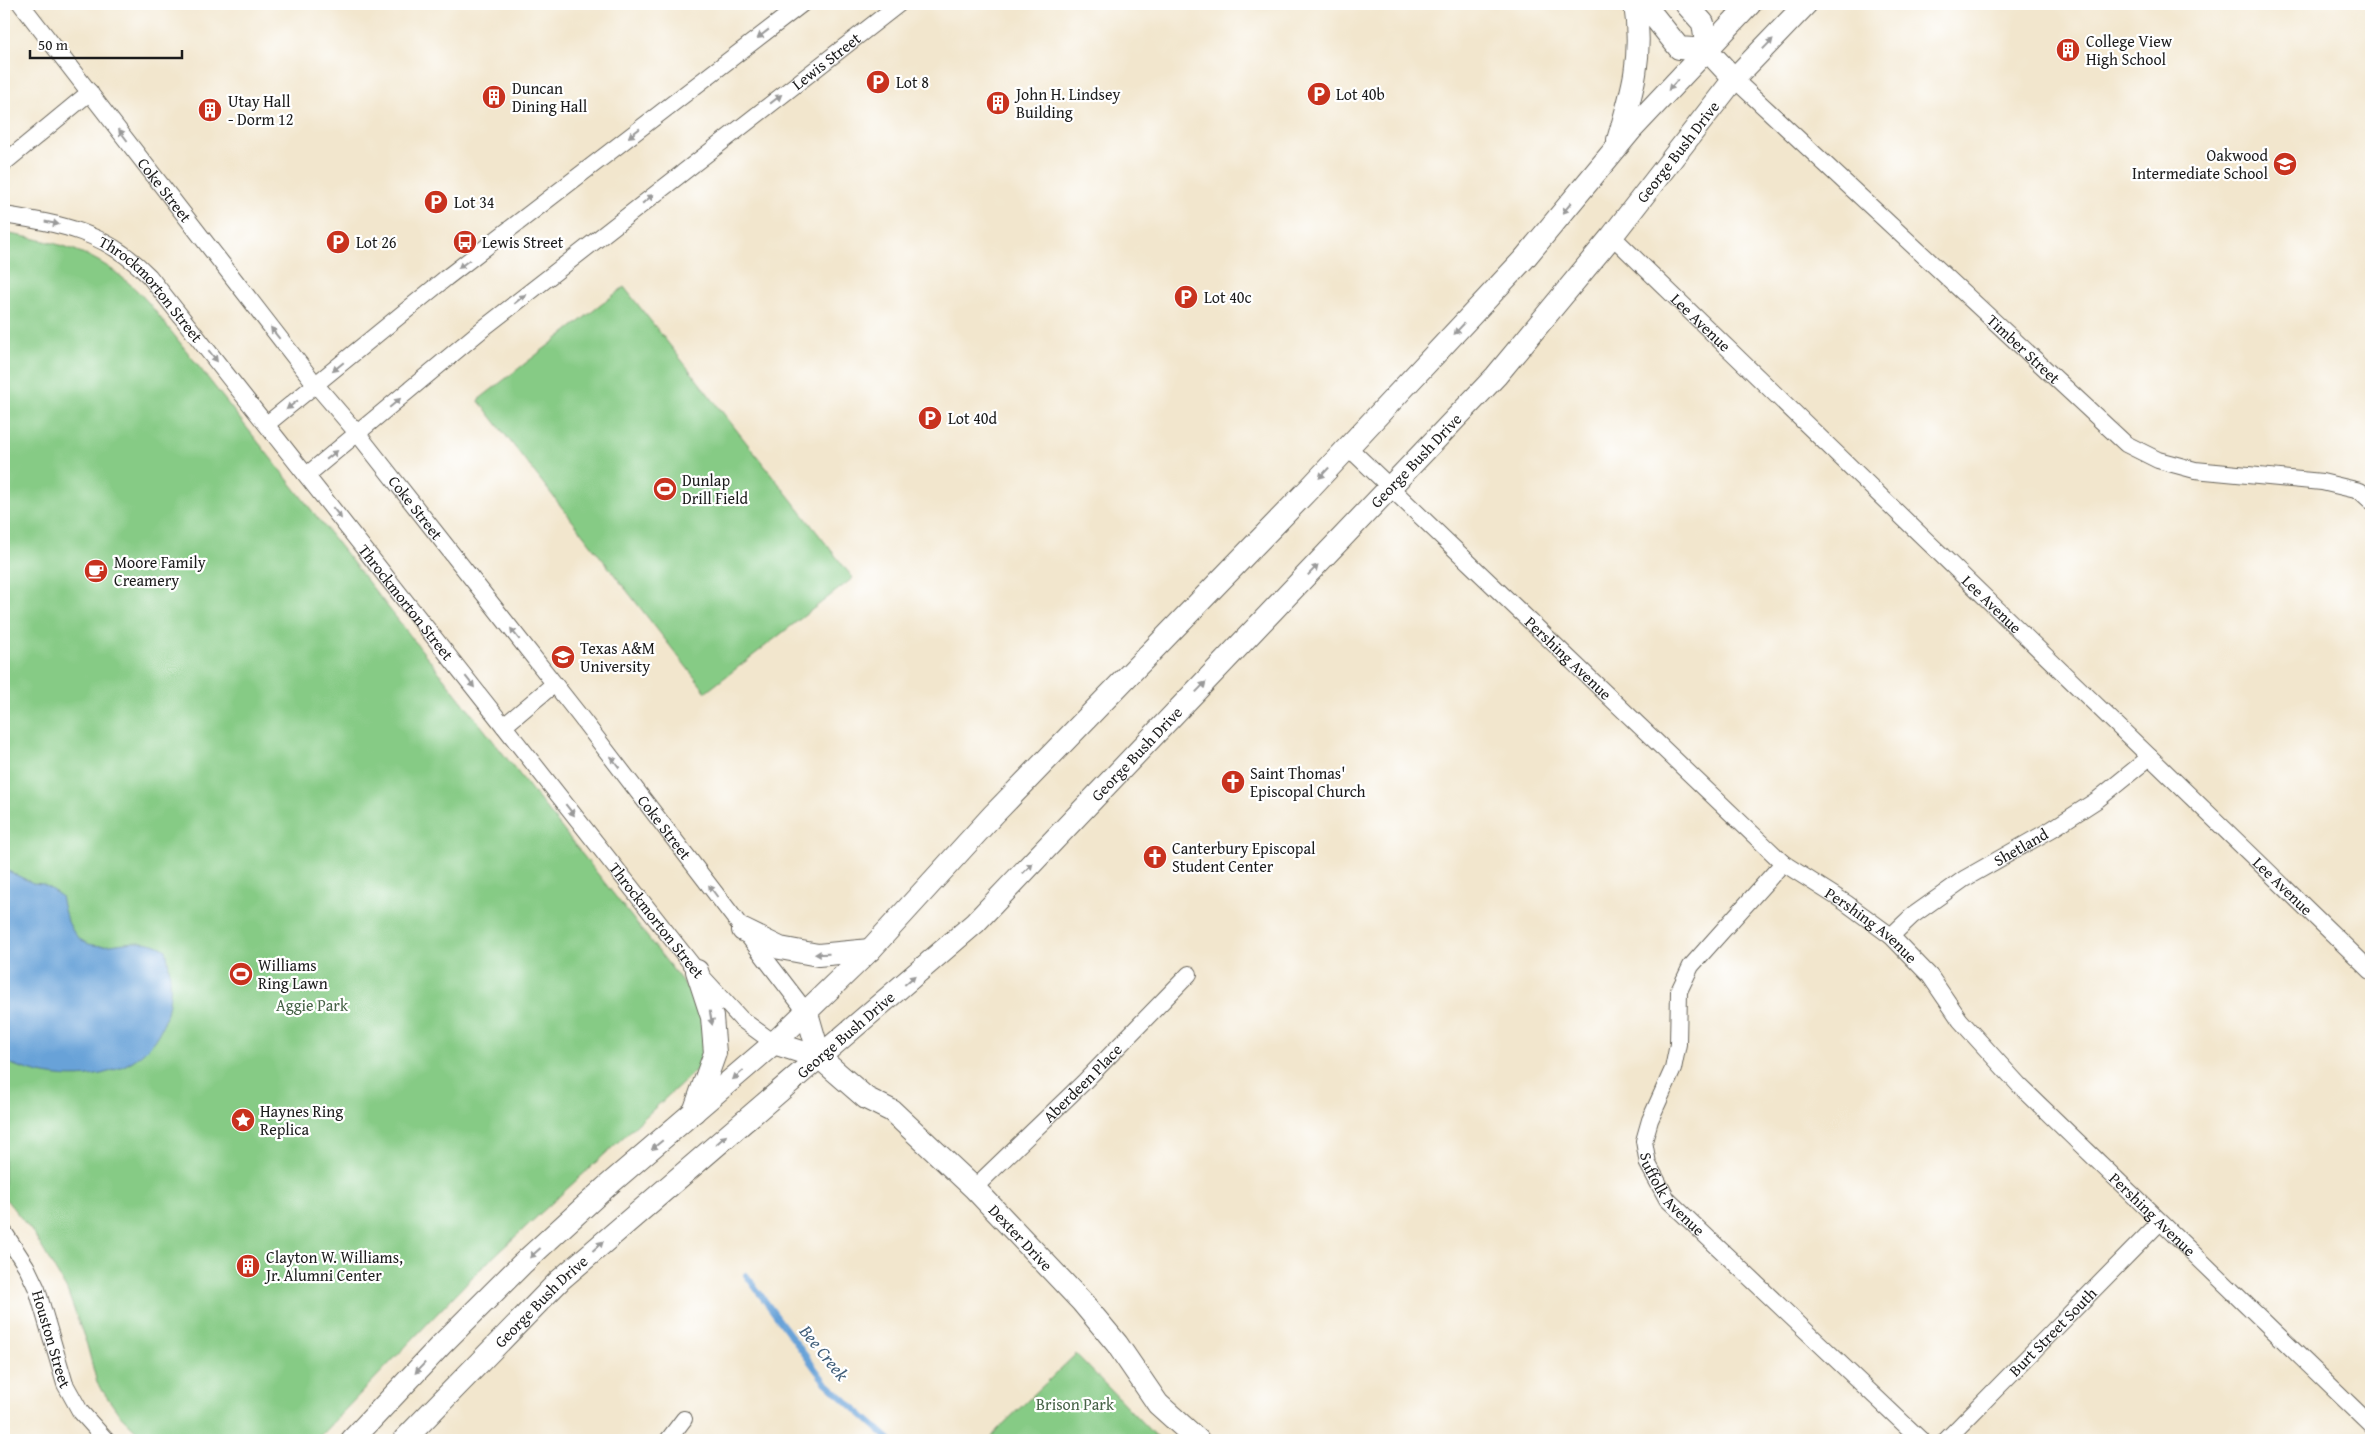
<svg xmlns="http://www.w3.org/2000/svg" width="2375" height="1444" viewBox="0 0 2375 1444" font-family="'Gentium Book Plus',serif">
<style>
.green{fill:#86cb85;stroke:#517450}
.water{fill:#68a2d8;stroke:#425f7a}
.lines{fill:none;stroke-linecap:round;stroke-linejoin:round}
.stream{stroke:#68a2d8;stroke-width:6}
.street-casing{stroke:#67635a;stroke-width:18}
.secondary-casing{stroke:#67635a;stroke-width:24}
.street{stroke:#fff;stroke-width:16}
.secondary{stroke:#fff;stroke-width:22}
.oneway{fill:#999}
.labels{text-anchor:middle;stroke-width:4.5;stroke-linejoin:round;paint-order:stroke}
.poi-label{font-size:16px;fill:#1c1c1c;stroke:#fff;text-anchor:start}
.street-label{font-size:16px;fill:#1c1c1c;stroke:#fff}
.park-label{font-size:16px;fill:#466246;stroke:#fff}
.water-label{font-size:18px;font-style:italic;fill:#425f7a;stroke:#fff}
</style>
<rect width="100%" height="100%" fill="#fff"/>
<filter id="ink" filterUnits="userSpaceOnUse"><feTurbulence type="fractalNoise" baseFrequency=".02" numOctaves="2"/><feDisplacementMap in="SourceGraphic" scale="10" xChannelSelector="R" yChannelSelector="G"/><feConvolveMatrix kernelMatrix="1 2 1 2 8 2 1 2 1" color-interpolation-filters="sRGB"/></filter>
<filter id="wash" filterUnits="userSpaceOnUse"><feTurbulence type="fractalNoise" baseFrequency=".0096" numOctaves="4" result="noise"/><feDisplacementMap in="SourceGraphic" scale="20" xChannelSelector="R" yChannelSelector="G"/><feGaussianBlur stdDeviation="1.12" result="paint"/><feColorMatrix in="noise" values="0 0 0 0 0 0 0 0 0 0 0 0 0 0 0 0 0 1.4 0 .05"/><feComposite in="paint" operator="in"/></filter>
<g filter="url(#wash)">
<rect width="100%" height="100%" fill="#f2e6cd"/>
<!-- green -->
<g class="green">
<path d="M4,233C67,244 103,253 148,302L700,1004L708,1059L477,1272L316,1440H146L119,1414L97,1383L87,1345L67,1290L34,1234L4,1197Z"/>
<polygon points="624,287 853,578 706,692 478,400"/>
<polygon points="1076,1354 1159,1440 990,1440 997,1430"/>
</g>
<!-- water -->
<path class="water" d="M4,869L33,883L43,884L61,896C77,984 125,922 166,950C192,1063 95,1102 4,1061Z"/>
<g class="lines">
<!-- stream -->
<polyline class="stream" points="746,1275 825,1382 890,1440"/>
</g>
</g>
<g filter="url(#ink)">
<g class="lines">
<!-- street casing -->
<g class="street-casing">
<g id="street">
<path id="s1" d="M21,4L316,385L358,434L579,715L807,1013"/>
<path id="s2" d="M1734,79L2126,444L2158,460L2195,470L2322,482L2360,491L2371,501"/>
<polyline points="4,163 90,92"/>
<path id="s3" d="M4,215C62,224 106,232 149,276L697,971L741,1019L774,1043"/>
<path id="s4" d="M1612,236L2371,971"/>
<polyline points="267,424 446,278 802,4"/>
<path id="s5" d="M1348,447L1783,863L1846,903L1891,936L1930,976L1960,1020L2019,1085L2371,1425"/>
<path id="s6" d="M307,475L485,327L899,4"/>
<polyline points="504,726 554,684"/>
<path id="s7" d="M1783,863L1691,966L1679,991L1678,1044L1673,1069L1650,1120L1644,1141L1648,1164L1667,1199L1921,1440"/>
<path id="s8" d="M1891,936L1912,916L1964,879L2052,829L2097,800L2150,757"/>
<path id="s9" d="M974,1188L1083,1083L1189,974"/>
<path id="s10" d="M4,1232L26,1266L37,1289L65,1384L80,1411L106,1440"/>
<polyline points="668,1440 684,1419"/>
<path id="s11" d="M1946,1440L2159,1223"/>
</g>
</g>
<!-- secondary casing -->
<g class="secondary-casing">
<g id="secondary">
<polyline points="1644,4 1679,48 1707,50"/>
<polyline points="1686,4 1703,23 1707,50"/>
<polyline points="1707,50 1734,79"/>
<path d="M1618,140C1633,90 1643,57 1635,4"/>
<polyline points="743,930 780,948 818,955 870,950"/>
<polyline points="807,1013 820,1058"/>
<path id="s12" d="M774,1043L820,1058L866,1098L892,1111L974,1188L1082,1302L1117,1344L1158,1404L1198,1440"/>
<polyline points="694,1112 715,1053 712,1017 697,971"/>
<polyline points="352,1440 441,1345 522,1264 606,1187 774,1043 870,950 993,815 1309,489 1524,259 1631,130 1750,4"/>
<path id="s13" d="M404,1440L560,1280L975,923L1496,376L1612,236L1734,79L1806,4"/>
</g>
</g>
<!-- street -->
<use href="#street" class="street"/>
<!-- secondary -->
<use href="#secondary" class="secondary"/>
</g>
<!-- one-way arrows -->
<defs><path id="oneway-solid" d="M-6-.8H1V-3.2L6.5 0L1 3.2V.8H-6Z" transform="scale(1.25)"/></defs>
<g class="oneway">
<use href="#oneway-solid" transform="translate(763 34) rotate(142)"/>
<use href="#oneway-solid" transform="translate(1768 44) rotate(-46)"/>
<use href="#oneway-solid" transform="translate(1673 85) rotate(132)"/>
<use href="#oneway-solid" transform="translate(776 99) rotate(-38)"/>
<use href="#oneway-solid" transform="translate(634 133) rotate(142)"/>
<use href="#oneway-solid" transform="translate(123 135) rotate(-127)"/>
<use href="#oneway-solid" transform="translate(648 199) rotate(-38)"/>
<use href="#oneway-solid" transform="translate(1567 208) rotate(130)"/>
<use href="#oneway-solid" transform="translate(52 223) rotate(12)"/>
<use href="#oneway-solid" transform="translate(464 264) rotate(143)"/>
<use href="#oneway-solid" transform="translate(520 299) rotate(-38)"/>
<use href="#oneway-solid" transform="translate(1459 329) rotate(133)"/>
<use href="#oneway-solid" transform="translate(275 333) rotate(-128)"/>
<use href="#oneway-solid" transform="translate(213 356) rotate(52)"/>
<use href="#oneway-solid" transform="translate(338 367) rotate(140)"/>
<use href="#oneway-solid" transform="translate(395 403) rotate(-40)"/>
<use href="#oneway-solid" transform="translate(292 405) rotate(142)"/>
<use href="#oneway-solid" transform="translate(332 455) rotate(-38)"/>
<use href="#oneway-solid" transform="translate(1324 473) rotate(133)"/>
<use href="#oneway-solid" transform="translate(337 513) rotate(52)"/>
<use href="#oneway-solid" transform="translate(1313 570) rotate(-46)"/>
<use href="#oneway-solid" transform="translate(515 634) rotate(-128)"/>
<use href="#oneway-solid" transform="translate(470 682) rotate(52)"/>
<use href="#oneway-solid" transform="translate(1201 687) rotate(-46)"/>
<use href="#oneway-solid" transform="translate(615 762) rotate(-127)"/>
<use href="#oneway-solid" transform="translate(570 810) rotate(52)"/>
<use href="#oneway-solid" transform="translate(1028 868) rotate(-46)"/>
<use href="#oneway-solid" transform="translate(713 891) rotate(-127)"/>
<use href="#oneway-solid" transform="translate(822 954) rotate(179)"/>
<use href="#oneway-solid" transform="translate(910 980) rotate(-41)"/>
<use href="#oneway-solid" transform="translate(711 1018) rotate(80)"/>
<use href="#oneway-solid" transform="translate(738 1075) rotate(139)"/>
<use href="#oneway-solid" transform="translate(721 1140) rotate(-41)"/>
<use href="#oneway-solid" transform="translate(657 1145) rotate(140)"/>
<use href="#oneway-solid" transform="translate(598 1246) rotate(-42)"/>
<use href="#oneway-solid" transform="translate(535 1253) rotate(138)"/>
<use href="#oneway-solid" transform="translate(420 1368) rotate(133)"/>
</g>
</g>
<!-- icons -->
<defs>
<g id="building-disc" transform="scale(1.25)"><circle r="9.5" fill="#c8321e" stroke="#fff"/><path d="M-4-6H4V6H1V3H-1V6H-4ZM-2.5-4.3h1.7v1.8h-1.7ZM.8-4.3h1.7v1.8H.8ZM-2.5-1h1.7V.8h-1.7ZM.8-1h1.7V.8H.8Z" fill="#fff"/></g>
<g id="parking-disc" transform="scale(1.25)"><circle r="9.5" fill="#c8321e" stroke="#fff"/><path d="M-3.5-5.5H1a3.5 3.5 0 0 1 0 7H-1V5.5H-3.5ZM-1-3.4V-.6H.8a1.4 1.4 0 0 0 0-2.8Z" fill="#fff"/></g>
<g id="school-disc" transform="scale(1.25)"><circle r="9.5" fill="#c8321e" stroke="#fff"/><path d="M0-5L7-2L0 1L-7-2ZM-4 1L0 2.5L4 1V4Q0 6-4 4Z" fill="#fff"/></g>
<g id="bus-disc" transform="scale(1.25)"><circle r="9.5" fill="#c8321e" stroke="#fff"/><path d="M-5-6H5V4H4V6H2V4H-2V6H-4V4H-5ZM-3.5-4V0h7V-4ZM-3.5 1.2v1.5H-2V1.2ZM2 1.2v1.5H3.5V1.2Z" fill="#fff"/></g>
<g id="stadium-disc" transform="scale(1.25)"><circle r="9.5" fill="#c8321e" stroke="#fff"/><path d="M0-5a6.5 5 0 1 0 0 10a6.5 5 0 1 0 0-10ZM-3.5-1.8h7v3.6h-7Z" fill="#fff"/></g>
<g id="cafe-disc" transform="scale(1.25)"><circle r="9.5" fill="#c8321e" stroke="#fff"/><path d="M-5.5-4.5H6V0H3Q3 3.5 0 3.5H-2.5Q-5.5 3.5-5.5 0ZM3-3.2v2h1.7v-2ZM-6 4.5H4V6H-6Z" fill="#fff"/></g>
<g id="university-disc" transform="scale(1.25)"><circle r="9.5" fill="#c8321e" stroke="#fff"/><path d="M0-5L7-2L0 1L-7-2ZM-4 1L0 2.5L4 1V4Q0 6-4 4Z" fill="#fff"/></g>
<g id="church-disc" transform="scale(1.25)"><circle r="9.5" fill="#c8321e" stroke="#fff"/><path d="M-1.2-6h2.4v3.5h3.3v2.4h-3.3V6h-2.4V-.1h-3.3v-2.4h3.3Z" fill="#fff"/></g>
<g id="sight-disc" transform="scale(1.25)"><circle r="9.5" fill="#c8321e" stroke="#fff"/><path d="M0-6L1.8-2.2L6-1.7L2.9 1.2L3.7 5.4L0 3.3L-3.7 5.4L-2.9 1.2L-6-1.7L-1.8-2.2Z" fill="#fff"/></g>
</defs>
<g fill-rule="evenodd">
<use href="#building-disc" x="2068" y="50"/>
<use href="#parking-disc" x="878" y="82"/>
<use href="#parking-disc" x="1319" y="94"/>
<use href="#building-disc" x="494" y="97"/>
<use href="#building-disc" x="998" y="103"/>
<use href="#building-disc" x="210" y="110"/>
<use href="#school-disc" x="2285" y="164"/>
<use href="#parking-disc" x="436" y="202"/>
<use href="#parking-disc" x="338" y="242"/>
<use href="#bus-disc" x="465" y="242"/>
<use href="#parking-disc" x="1186" y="297"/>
<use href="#parking-disc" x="930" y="418"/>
<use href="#stadium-disc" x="665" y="489"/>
<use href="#cafe-disc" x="96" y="571"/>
<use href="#university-disc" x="563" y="657"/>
<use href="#church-disc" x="1233" y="782"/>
<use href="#church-disc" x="1155" y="857"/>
<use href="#stadium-disc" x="241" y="974"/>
<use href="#sight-disc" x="243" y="1120"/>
<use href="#building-disc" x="248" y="1266"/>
</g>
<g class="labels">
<!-- poi labels -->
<g class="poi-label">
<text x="2086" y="47">College View<tspan x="2086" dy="18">High School</tspan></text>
<text x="896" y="88">Lot 8</text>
<text x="512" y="94">Duncan<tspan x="512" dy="18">Dining Hall</tspan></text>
<text x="1016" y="100">John H. Lindsey<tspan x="1016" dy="18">Building</tspan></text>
<text x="1336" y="100">Lot 40b</text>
<text x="228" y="107">Utay Hall<tspan x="228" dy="18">- Dorm 12</tspan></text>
<text x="2268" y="161" text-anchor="end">Oakwood<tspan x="2268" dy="18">Intermediate School</tspan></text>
<text x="454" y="208">Lot 34</text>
<text x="356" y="248">Lot 26</text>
<text x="482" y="248">Lewis Street</text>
<text x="1204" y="303">Lot 40c</text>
<text x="948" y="424">Lot 40d</text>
<text x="682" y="486">Dunlap<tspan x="682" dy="18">Drill Field</tspan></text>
<text x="114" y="568">Moore Family<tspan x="114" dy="18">Creamery</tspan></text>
<text x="580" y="654">Texas A&amp;M<tspan x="580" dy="18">University</tspan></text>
<text x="1250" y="779">Saint Thomas'<tspan x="1250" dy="18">Episcopal Church</tspan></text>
<text x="1172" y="854">Canterbury Episcopal<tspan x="1172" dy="18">Student Center</tspan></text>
<text x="258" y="971">Williams<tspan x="258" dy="18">Ring Lawn</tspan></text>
<text x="260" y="1117">Haynes Ring<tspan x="260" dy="18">Replica</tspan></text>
<text x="266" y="1263">Clayton W. Williams,<tspan x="266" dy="18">Jr. Alumni Center</tspan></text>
</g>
<!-- street labels -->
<g class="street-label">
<text dy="6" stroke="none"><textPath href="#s6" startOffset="664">Lewis Street</textPath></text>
<text dy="6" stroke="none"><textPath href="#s13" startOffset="1815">George Bush Drive</textPath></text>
<text dy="6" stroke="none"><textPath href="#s1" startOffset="235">Coke Street</textPath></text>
<text dy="6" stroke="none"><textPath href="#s3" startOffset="171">Throckmorton Street</textPath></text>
<text dy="6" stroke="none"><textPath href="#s4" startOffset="124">Lee Avenue</textPath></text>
<text dy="6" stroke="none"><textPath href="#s2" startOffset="396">Timber Street</textPath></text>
<text dy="6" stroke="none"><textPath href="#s13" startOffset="1410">George Bush Drive</textPath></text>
<text dy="6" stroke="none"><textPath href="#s1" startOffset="640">Coke Street</textPath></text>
<text dy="6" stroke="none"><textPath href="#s3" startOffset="576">Throckmorton Street</textPath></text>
<text dy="6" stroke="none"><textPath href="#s4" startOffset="529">Lee Avenue</textPath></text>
<text dy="6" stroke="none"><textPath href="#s5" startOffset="305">Pershing Avenue</textPath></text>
<text dy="6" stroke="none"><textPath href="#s13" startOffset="1005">George Bush Drive</textPath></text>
<text dy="6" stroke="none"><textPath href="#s1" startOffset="1045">Coke Street</textPath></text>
<text dy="6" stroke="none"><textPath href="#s8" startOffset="158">Shetland</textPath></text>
<text dy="6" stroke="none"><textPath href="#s4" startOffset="934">Lee Avenue</textPath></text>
<text dy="6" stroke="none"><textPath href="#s3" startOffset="981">Throckmorton Street</textPath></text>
<text dy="6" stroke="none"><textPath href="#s5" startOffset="710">Pershing Avenue</textPath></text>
<text dy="6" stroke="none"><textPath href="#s13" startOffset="600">George Bush Drive</textPath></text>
<text dy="6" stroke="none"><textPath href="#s9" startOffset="151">Aberdeen Place</textPath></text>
<text dy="6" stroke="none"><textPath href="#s7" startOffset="384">Suffolk Avenue</textPath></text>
<text dy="6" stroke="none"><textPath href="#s5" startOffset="1115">Pershing Avenue</textPath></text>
<text dy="6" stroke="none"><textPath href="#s12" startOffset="319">Dexter Drive</textPath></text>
<text dy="6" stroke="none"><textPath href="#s13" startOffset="195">George Bush Drive</textPath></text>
<text dy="6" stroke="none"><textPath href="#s11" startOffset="152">Burt Street South</textPath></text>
<text dy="6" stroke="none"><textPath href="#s10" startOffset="118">Houston Street</textPath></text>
</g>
<!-- park labels -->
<g class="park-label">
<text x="312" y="1011">Aggie Park</text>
<text x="1075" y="1410">Brison Park</text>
</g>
<!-- water labels -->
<g class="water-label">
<text transform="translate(824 1353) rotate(51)" y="6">Bee Creek</text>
</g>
</g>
<!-- margin -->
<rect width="2375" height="1444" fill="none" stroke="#fff" stroke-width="20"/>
<!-- scale -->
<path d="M30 50v8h152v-8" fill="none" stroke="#1c1c1c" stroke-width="2.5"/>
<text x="38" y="50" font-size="15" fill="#1c1c1c" stroke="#ffffff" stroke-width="4" paint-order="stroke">50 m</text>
</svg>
